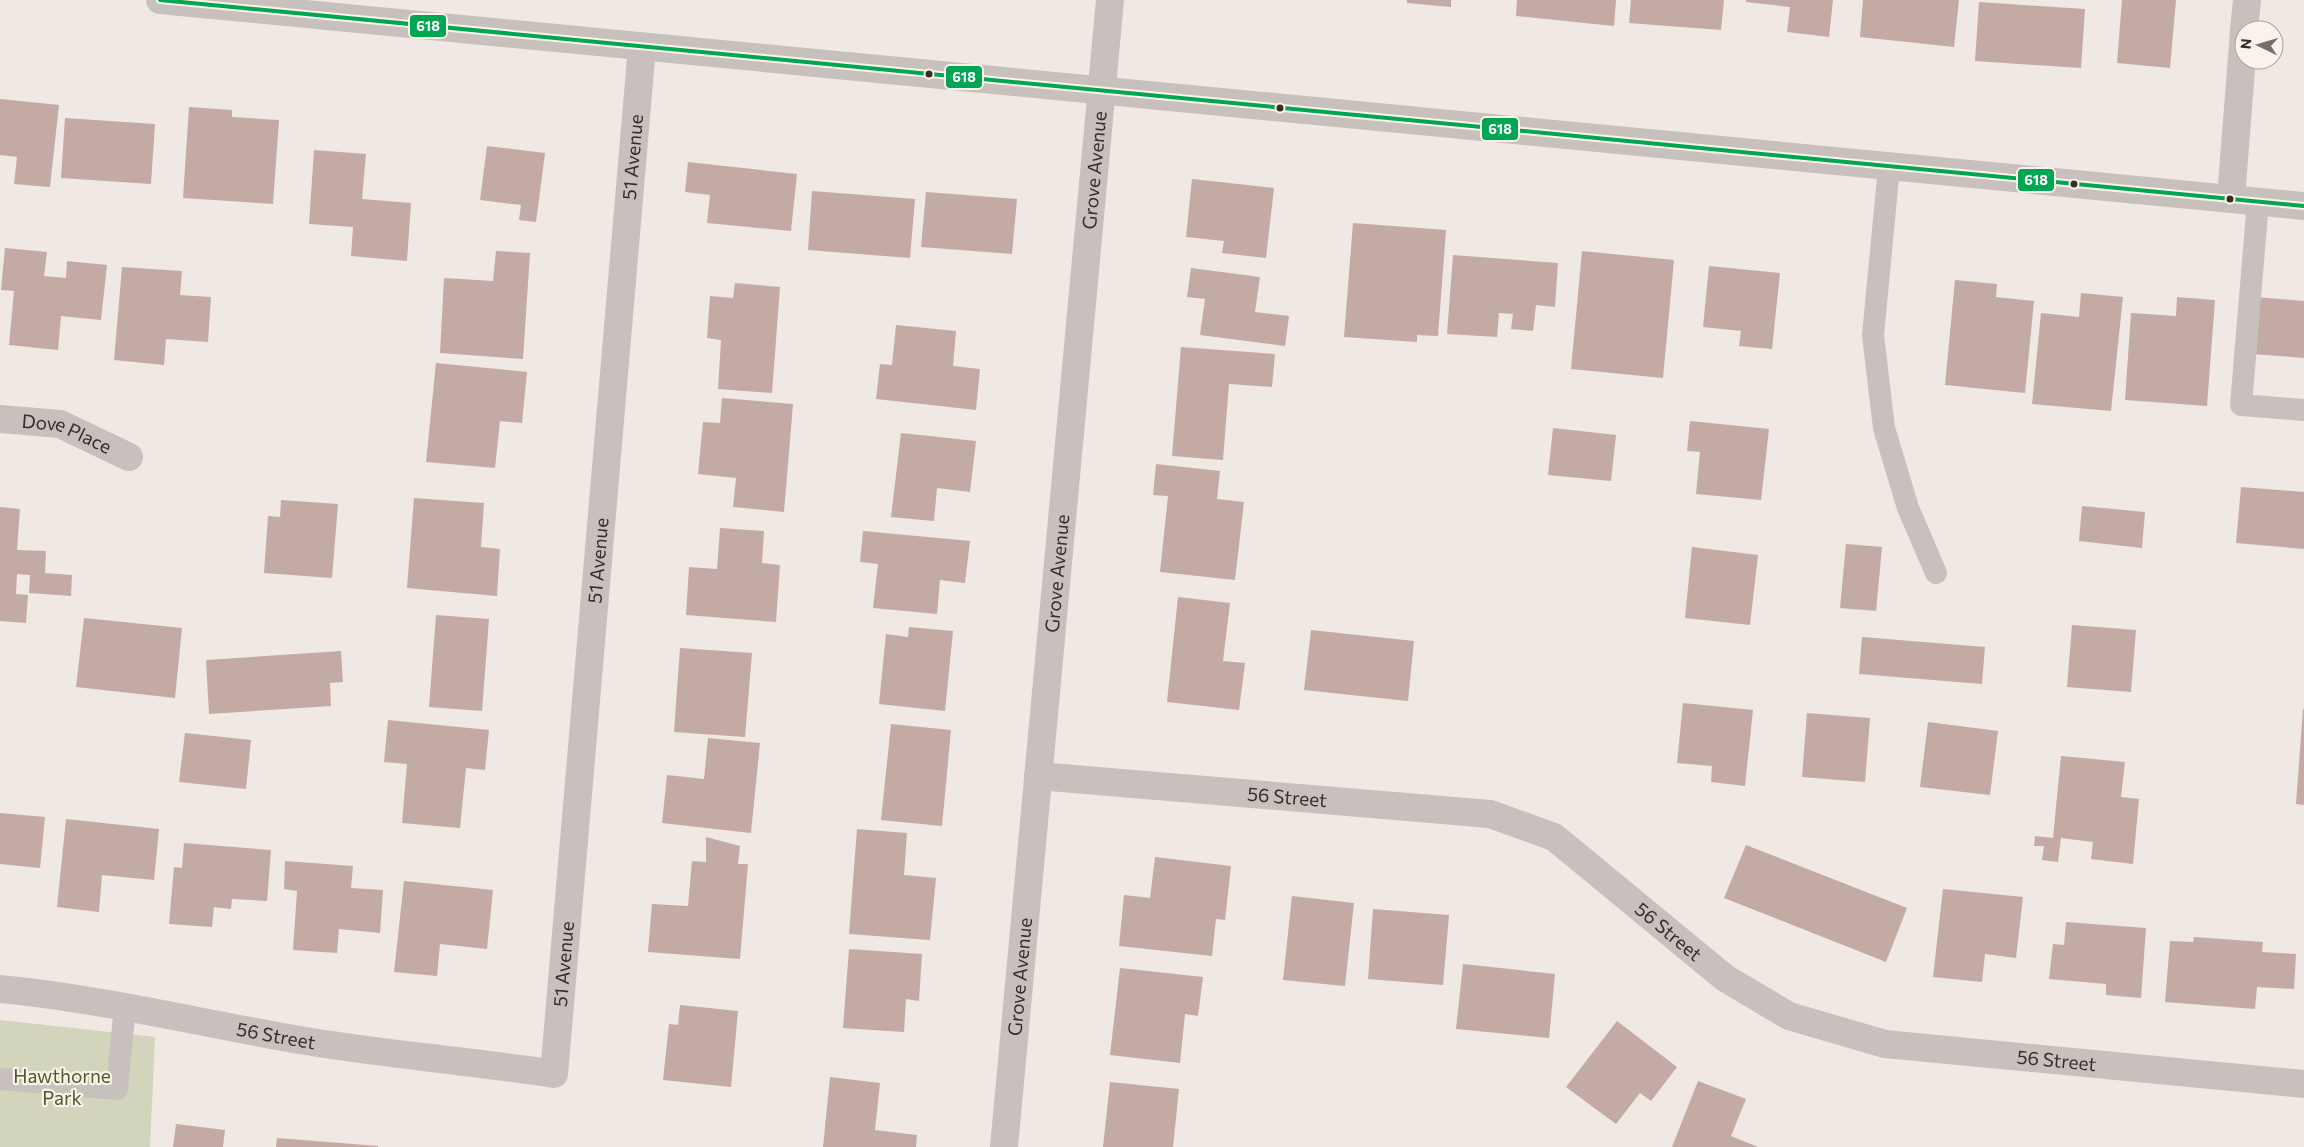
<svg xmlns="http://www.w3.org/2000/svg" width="2304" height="1147" viewBox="0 0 2304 1147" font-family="Commissioner,sans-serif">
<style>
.green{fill:#d2d4bc}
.building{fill:#c4aaa4}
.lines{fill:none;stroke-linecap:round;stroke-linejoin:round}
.service{stroke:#c8c0bc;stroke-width:22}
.minor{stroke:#c8c0bc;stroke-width:28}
.tertiary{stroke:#c8c0bc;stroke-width:28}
.bus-1-casing{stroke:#fbf2eb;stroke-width:8}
.bus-1{stroke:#00a651;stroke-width:4}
.bus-dot{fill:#392c29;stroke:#fbf2eb;stroke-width:2}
.labels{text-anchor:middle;stroke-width:4.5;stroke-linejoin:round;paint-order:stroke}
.street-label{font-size:19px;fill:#392c29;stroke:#fbf2eb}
.park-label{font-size:19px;fill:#4d592b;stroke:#fbf2eb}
.line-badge{stroke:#fbf2eb;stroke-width:2}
.badge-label{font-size:14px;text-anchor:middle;font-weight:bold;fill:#fff}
</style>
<rect width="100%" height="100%" fill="#efe8e3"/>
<!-- green -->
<polygon class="green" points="0,1020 155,1037 150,1147 0,1147"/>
<!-- building -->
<g class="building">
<polygon points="1407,0 1451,0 1451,7 1407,3"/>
<polygon points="1517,0 1616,0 1614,26 1516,16"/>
<polygon points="1631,0 1724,0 1721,30 1629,23"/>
<polygon points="1746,0 1833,0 1829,37 1787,32 1790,7 1746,2"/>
<polygon points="1863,0 1959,0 1954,47 1860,37"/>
<polygon points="2122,0 2176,0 2170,68 2117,63"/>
<polygon points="1979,2 2085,9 2081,68 1975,61"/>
<polygon points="0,99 59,105 50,187 14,184 17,157 0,155"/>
<polygon points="189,107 232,110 232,117 279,120 273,204 183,198"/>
<polygon points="65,118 155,124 151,184 61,178"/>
<polygon points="487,146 545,153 536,222 519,220 521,205 480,200"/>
<polygon points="314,150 366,154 362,199 411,203 407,261 351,256 353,227 309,224"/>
<polygon points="688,162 797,174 791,231 707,223 710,195 685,192"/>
<polygon points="1192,179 1274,188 1266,258 1222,253 1224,241 1186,237"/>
<polygon points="812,191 915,199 910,258 808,250"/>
<polygon points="926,192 1017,199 1012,254 921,247"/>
<polygon points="1353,223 1446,230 1438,336 1417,335 1417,342 1344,337"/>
<polygon points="5,248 47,252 44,276 66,278 67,261 107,265 101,320 61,316 58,350 9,345 14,291 1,290"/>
<polygon points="496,251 530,253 523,359 440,353 444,278 493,281"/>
<polygon points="1582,251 1674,260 1663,378 1571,369"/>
<polygon points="1453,255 1558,263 1555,307 1536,305 1533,331 1511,329 1513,314 1499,313 1497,337 1447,334"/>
<polygon points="1709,266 1780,273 1772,349 1739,346 1741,331 1703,327"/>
<polygon points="122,267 182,271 180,295 211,297 208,342 166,339 164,365 114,360"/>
<polygon points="1191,268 1260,277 1255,312 1289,316 1285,346 1200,335 1205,299 1187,297"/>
<polygon points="1955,280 1997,284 1996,297 2034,301 2025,393 1945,385"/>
<polygon points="735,283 780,287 772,393 718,389 721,340 707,338 710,296 733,298"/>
<polygon points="2081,293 2123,297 2111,411 2032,404 2041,313 2079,317"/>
<polygon points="2177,297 2215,300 2207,406 2125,400 2131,313 2176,316"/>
<polygon points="2257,297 2304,301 2304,358 2253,354"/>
<polygon points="896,325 956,331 953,366 980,369 976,410 876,399 880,364 892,365"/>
<polygon points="1181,347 1275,354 1272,387 1229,384 1223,460 1172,456"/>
<polygon points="436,363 527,372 522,423 500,421 495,468 426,462"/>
<polygon points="722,398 793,404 784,512 733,507 736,478 698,474 703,422 720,423"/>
<polygon points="1690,421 1769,429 1761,500 1696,494 1700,452 1687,451"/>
<polygon points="1553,428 1616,435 1611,481 1548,475"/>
<polygon points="901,433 976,441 970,492 937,488 934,521 891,517"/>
<polygon points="1156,464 1220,471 1217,499 1244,502 1235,580 1160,572 1168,496 1153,495"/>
<polygon points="2241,487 2304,492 2304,549 2236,543"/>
<polygon points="414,498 484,503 481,547 500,549 497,596 407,588"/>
<polygon points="281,500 338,504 332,578 264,573 268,516 280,517"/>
<polygon points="2082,506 2145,512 2142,548 2079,541"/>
<polygon points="0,507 20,509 17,550 46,551 45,573 72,575 71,596 29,593 30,575 17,574 16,594 28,595 26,623 0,621"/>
<polygon points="720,528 764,531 762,563 780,565 776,622 686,615 689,567 717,569"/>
<polygon points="863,531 970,541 965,583 940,580 937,614 873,608 878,564 860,562"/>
<polygon points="1846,544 1882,547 1876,611 1840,608"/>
<polygon points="1692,547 1758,555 1750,625 1685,618"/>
<polygon points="1178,597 1230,603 1223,661 1245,663 1239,710 1167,702"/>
<polygon points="436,615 489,619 482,711 429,707"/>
<polygon points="84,618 182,628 175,698 76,687"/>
<polygon points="2072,625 2136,630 2131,692 2067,687"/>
<polygon points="909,627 953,631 945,711 879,704 886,634 908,637"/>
<polygon points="1311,630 1414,641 1408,701 1304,690"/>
<polygon points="1862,637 1985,647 1982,684 1859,674"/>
<polygon points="680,648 752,653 745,737 674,732"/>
<polygon points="341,651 343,682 330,683 331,706 209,714 206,660"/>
<polygon points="1683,703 1753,710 1745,786 1711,782 1712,766 1677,763"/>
<polygon points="2303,709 2304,709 2304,805 2296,804"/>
<polygon points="1807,713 1870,718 1865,782 1802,777"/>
<polygon points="388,720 489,730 485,770 466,768 460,828 402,823 407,764 384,762"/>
<polygon points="1928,722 1998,731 1990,795 1920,787"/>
<polygon points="891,724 951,730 942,826 881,820"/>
<polygon points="185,733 251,740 246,789 179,782"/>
<polygon points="708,738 760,743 751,833 662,823 667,775 704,779"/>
<polygon points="2061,756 2125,762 2121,797 2139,799 2133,864 2091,859 2093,842 2061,838 2058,862 2042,860 2044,846 2034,846 2035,836 2053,838"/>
<polygon points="0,813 45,817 40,868 0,864"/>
<polygon points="66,819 159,829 154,880 102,875 99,912 57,907"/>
<polygon points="857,829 907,833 904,875 936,878 930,940 849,934"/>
<polygon points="706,837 740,846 738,864 748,864 740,959 648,952 652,904 688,906 692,861 706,862"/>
<polygon points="184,843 271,850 267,901 232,899 231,909 214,907 212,927 169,924 174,867 182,868"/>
<polygon points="1746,845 1907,908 1886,962 1724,898"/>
<polygon points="1155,857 1231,866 1225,920 1216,919 1212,956 1119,946 1124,895 1150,898"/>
<polygon points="285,861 353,866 351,888 383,890 380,933 339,929 337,953 293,950 297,891 284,889"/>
<polygon points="404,881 493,890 487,949 440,944 437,976 394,972"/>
<polygon points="1943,889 2023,897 2016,958 1985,954 1982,982 1933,977"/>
<polygon points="1292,896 1354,903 1345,986 1283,980"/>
<polygon points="1373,909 1449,915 1443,985 1368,979"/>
<polygon points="2066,922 2146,928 2141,998 2106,995 2106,984 2049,979 2053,944 2064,945"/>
<polygon points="2194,937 2263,942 2262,952 2296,954 2294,989 2257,987 2255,1009 2165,1002 2170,941 2193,942"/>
<polygon points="849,949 922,954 919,1001 906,999 904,1032 843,1028"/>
<polygon points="1463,964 1555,974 1549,1038 1456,1029"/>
<polygon points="1120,968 1203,977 1198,1016 1185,1014 1180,1063 1110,1055"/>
<polygon points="680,1005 738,1011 731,1087 663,1080 669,1024 678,1025"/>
<polygon points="1617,1021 1677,1067 1651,1101 1640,1093 1616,1124 1566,1087"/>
<polygon points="830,1077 880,1083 875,1130 917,1135 916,1147 823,1147"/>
<polygon points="1698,1081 1746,1099 1731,1136 1758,1147 1672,1147"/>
<polygon points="1110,1082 1179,1089 1173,1147 1103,1147"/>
<polygon points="176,1124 225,1130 223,1147 173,1147"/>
<polygon points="277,1138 378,1146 378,1147 276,1147"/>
</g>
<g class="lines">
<!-- service -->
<g class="service">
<polyline points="1889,167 1873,335 1884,428 1908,508 1936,573"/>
<polyline points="2258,202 2241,405 2304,410"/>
<polyline points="0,1079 117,1089 125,1006"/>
</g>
<!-- minor -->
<g class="minor">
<polyline points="2244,30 2247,0"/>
<polyline points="2231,198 2244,31"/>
<path id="s1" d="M0,419L60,424L129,457"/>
<path id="s2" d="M1038,776L1490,814L1554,837L1725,978L1789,1016L1885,1044L2304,1084"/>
<path id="s3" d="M0,989C104,999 204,1024 306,1041C389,1055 472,1061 554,1074L642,47"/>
<path id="s4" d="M1004,1147L1110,0"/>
</g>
<!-- tertiary -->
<polyline class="tertiary" points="160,0 2304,206"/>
<!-- bus-1 casing -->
<g class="bus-1-casing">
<polyline id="bus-1" points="160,0 2304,206"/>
</g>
<!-- bus-1 -->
<use href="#bus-1" class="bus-1"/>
</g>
<!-- markers -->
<g class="bus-dot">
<circle cx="929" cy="74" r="4.5"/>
<circle cx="1280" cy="108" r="4.5"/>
<circle cx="2074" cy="184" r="4.5"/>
<circle cx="2230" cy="199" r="4.5"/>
</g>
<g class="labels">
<!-- street labels -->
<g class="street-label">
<text dy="7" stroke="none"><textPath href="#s3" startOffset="1481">51 Avenue</textPath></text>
<text dy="7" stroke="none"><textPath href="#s4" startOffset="981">Grove Avenue</textPath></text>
<text dy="7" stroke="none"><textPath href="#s1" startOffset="69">Dove Place</textPath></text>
<text dy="7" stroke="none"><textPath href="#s3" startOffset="1076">51 Avenue</textPath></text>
<text dy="7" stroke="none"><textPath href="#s4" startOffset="576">Grove Avenue</textPath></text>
<text dy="7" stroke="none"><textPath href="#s2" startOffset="250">56 Street</textPath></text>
<text dy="7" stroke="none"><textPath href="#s2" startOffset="670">56 Street</textPath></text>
<text dy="7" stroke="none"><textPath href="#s3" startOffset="671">51 Avenue</textPath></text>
<text dy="7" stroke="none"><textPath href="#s4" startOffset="171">Grove Avenue</textPath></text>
<text dy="7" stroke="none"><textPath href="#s3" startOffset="280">56 Street</textPath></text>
<text dy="7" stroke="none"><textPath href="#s2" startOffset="1090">56 Street</textPath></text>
</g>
<!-- park labels -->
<g class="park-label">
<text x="62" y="1083">Hawthorne<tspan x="62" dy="22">Park</tspan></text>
</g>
</g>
<g class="line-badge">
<rect x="409" y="14" width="38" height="24" rx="5" fill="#00a651"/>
<rect x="945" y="65" width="38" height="24" rx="5" fill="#00a651"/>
<rect x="1481" y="117" width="38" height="24" rx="5" fill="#00a651"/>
<rect x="2017" y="168" width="38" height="24" rx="5" fill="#00a651"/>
</g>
<g class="badge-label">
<text x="428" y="31">618</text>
<text x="964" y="82">618</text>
<text x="1500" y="134">618</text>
<text x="2036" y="185">618</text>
</g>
<!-- north arrow -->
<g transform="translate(2259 45) rotate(275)"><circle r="24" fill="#fbf2eb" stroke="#ada39d"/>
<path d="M0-4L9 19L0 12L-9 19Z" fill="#796e6a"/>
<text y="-8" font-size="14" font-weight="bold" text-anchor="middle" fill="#392c29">N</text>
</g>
</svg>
